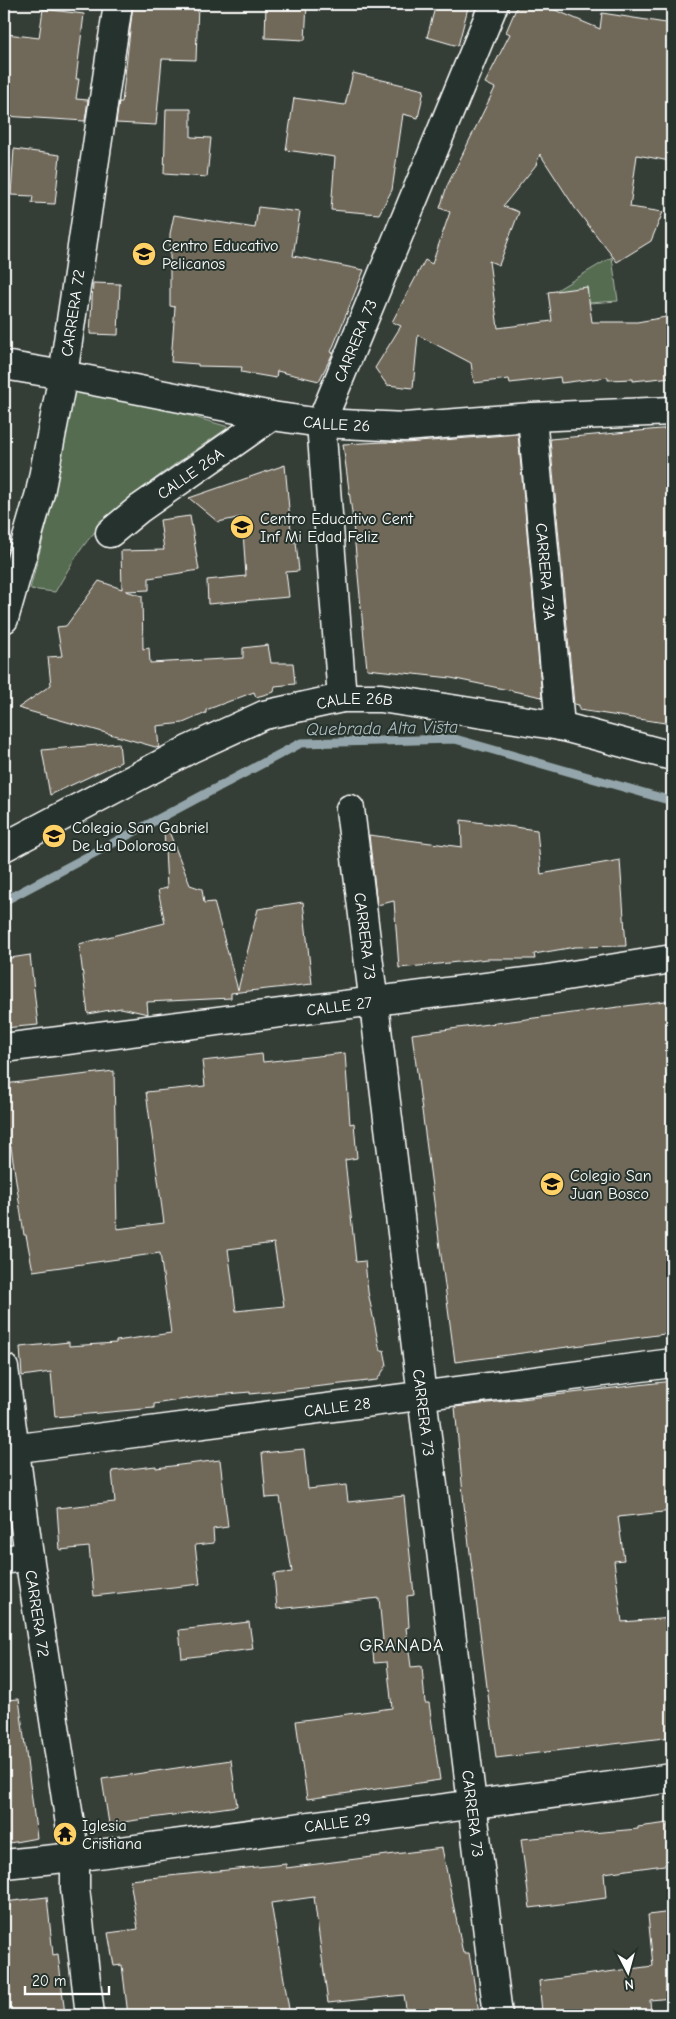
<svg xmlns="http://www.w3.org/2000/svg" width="676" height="2019" viewBox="0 0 676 2019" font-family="'Comic Neue',sans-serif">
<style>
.green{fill:#556c51;stroke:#aab6a8}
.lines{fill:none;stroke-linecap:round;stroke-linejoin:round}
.stream{stroke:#94a6ab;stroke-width:9}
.building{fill:#706859;stroke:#fff;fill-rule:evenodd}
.minor-casing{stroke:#fff;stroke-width:31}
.minor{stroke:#26332d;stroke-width:28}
.labels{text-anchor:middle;stroke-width:4;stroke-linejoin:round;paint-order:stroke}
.poi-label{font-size:16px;fill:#fff;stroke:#26332d;text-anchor:start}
.street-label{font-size:16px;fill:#fff;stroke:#26332d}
.water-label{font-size:18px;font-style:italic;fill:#aebcc0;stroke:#26332d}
.neighbourhood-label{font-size:18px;letter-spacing:1px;fill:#fff;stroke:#26332d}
</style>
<rect width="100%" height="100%" fill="#353e36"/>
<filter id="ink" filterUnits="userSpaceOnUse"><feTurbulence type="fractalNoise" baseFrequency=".02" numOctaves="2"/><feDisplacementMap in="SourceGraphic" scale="10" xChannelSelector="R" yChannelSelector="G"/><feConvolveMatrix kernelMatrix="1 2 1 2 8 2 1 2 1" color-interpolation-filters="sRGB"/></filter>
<g filter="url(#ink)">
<!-- green -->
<g class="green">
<polygon points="612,257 618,301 589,303 555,291"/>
<path d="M75,383L229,427C182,460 131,491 93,534C78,551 67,572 55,592L30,589L51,508Z"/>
</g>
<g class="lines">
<!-- stream -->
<polyline class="stream" points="4,901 301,743 455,739 672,801"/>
</g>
<!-- building -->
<g class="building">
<polygon points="133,4 198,4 196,60 162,59 156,125 116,123 119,102 122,102"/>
<polygon points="266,4 307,4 305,40 265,38"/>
<polygon points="436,4 469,4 458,46 427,37"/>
<polygon points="518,4 541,4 600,29 602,13 672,24 672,149 670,161 637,155 630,207 663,212 651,241 617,262 575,208 540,154 536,165 503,206 519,212 499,265 489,261 498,328 552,321 548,292 587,287 592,322 637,322 672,316 672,377 633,381 633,379 608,380 608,377 561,383 560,377 510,383 509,379 474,383 471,363 418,335 413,388 387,385 375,368 401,326 392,322 425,260 432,264 450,212 440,208 447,186 495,88 485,83 510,34 506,32"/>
<polygon points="43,9 84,14 76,79 79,79 76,99 88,100 85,121 4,116 4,60 7,34 39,38"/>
<polygon points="353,73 424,90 418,118 403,114 392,190 379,214 331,210 335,157 286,150 294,98 345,105"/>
<polygon points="166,109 191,109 191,137 211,138 207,177 164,174"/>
<polygon points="14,149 60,155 55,204 32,203 33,196 11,195"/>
<polygon points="258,207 300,212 293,256 364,270 331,352 333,353 319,381 277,371 276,378 241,372 242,367 198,366 198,364 171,362 175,307 170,306 170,234 174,215 255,228"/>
<polygon points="93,283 120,284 118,335 90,334"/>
<polygon points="672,428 672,724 579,710 579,705 574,704 550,439"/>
<polygon points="518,434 542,697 451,678 367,669 352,513 343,444 384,442 406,443"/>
<polygon points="285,465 292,542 296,542 299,571 286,572 289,597 208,604 207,580 246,576 242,517 218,522 189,498"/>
<polygon points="190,516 199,570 149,578 149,590 126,591 142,596 143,649 149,648 150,663 243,658 243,648 268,645 271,663 293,663 295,684 275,686 274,692 256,697 254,692 206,710 206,713 183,723 157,726 159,748 18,708 51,685 48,657 62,656 57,627 66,626 99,581 122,589 121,551 164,550 160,520"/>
<polygon points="119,743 121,762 50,795 42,750"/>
<polygon points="461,820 537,830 541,874 620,860 626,946 575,947 534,954 535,959 488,959 399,968 394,901 377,905 369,835 462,847"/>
<polygon points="168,829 190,885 202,889 204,903 214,902 238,990 258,909 303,902 312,984 231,993 231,998 147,1002 148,1014 121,1008 88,1014 79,944 165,923 158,890 167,888 164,830"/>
<polygon points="30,955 38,1025 4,1028 4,959"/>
<polygon points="672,1000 672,1333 455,1362 412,1034"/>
<path d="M345,1053L350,1124L354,1123L357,1158L345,1160L356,1262L365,1261L368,1292L380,1351L384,1350L387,1365L377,1380L250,1394V1392L205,1396L154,1404V1408L55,1417L51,1372L22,1376L20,1347L69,1342V1346L116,1343V1341L171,1333L160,1253L33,1271L26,1235H24L11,1147L5,1148L4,1084L114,1071L117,1229L164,1223L146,1092L205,1086L202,1061L262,1054L263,1062ZM274,1243L284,1306L236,1311L228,1249Z"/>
<polygon points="672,1381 672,1511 618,1517 624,1560 614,1561 622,1622 672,1618 672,1737 496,1758 464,1505 455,1407"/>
<polygon points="304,1449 308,1489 346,1485 348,1502 404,1496 414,1595 407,1596 409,1627 406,1628 411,1667 422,1666 425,1703 429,1703 440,1780 307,1799 296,1721 392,1708 387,1662 374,1663 372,1642 383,1640 379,1598 277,1609 274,1574 292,1572 280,1497 266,1498 262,1453"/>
<polygon points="220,1460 228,1527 213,1529 214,1543 195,1545 200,1584 94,1596 89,1547 60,1550 57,1508 115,1502 112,1471 156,1466 156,1468"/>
<polygon points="249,1622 253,1649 182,1658 179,1630"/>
<polygon points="19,1699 37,1838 4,1844 4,1700"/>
<polygon points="231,1760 237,1806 109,1824 102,1779"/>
<polygon points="668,1823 672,1864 604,1873 606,1898 530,1908 521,1839 638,1829 638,1827"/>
<polygon points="442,1848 463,1953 469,1953 479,2012 457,2015 407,2015 404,1995 328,2003 314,1897 271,1903 290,2015 128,2015 122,1965 114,1966 108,1933 138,1929 130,1880 286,1864 286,1868"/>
<polygon points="47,1897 53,1955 58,1954 65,2015 4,2015 4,1902"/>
<polygon points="672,1912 672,1998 650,2000 651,2015 561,2015 560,2010 542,2012 539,1981 653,1966 648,1915"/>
</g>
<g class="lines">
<!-- minor casing -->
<g class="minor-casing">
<g id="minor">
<path id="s1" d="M4,365L63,375L272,416L321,423L405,427L532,417L672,411"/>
<path id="s2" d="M532,417L560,726"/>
<path id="s3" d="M110,533L139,509L272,416"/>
<path id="s4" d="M4,619L40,493L63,375L118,4"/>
<path id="s5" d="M342,698L321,423L494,4"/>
<path id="s6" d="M350,809L498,2015"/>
<path id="s7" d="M4,847L190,749L264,715L342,698H381L560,726L672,756"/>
<path id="s8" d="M4,1048L541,980L672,959"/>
<path id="s9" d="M4,1368L29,1556L75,1857V1888L90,2015"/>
<path id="s10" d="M4,1450L672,1363"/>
<polyline points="4,1560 29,1556"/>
<path id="s11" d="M4,1864L75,1857L672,1778"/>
</g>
</g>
<!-- minor -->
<use href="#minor" class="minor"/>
</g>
</g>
<!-- icons -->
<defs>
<g id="school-disc" transform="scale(1.25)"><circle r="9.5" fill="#ffd166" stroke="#26332d"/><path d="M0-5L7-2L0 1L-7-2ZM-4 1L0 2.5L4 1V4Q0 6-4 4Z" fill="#111"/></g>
<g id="temple-disc" transform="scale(1.25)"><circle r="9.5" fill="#ffd166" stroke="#26332d"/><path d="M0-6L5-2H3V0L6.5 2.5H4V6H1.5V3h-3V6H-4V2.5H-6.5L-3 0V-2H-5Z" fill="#111"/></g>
</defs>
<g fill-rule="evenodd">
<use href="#school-disc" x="144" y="254"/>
<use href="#school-disc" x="242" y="527"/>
<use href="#school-disc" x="54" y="836"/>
<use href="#school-disc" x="552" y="1184"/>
<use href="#temple-disc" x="65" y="1834"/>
</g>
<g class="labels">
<!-- poi labels -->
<g class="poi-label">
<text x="162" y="251">Centro Educativo<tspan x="162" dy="18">Pelicanos</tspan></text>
<text x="260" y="524">Centro Educativo Cent<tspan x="260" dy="18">Inf Mi Edad Feliz</tspan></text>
<text x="72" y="833">Colegio San Gabriel<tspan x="72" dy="18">De La Dolorosa</tspan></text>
<text x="570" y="1181">Colegio San<tspan x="570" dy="18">Juan Bosco</tspan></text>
<text x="82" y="1831">Iglesia<tspan x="82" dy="18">Cristiana</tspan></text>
</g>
<!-- street labels -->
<g class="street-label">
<text dy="6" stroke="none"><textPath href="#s4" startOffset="314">CARRERA 72</textPath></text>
<text dy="6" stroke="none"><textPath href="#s5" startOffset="365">CARRERA 73</textPath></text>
<text dy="6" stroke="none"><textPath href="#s1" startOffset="338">CALLE 26</textPath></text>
<text dy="6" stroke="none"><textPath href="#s3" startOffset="100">CALLE 26A</textPath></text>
<text dy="6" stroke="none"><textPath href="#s2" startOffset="155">CARRERA 73A</textPath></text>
<text dy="6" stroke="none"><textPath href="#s7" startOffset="384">CALLE 26B</textPath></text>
<text dy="6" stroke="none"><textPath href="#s6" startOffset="128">CARRERA 73</textPath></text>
<text dy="6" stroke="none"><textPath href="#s8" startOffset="338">CALLE 27</textPath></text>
<text dy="6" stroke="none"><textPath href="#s10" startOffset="336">CALLE 28</textPath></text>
<text dy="6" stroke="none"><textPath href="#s6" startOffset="608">CARRERA 73</textPath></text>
<text dy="6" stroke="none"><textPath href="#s9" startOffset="248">CARRERA 72</textPath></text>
<text dy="6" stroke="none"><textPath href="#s6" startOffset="1012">CARRERA 73</textPath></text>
<text dy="6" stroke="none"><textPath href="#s11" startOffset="336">CALLE 29</textPath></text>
</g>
<!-- water labels -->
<g class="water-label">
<text transform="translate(382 728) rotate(-1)" y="6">Quebrada Alta Vista</text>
</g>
<!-- neighbourhood labels -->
<g class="neighbourhood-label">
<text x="402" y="1651">GRANADA</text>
</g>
</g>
<!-- margin -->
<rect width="676" height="2019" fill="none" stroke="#26332d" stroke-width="20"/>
<rect x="10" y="10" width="656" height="1999" fill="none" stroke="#fff" stroke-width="2" filter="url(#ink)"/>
<!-- north arrow -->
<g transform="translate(628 1972) rotate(174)" stroke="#26332d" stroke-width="4" paint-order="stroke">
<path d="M0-4L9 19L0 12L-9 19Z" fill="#ffffff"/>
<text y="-8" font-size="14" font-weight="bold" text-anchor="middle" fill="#ffffff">N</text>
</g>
<!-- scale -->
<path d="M25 1986v8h84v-8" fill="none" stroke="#ffffff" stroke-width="2.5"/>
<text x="32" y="1986" font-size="15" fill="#ffffff" stroke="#26332d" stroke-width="4" paint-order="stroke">20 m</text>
</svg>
